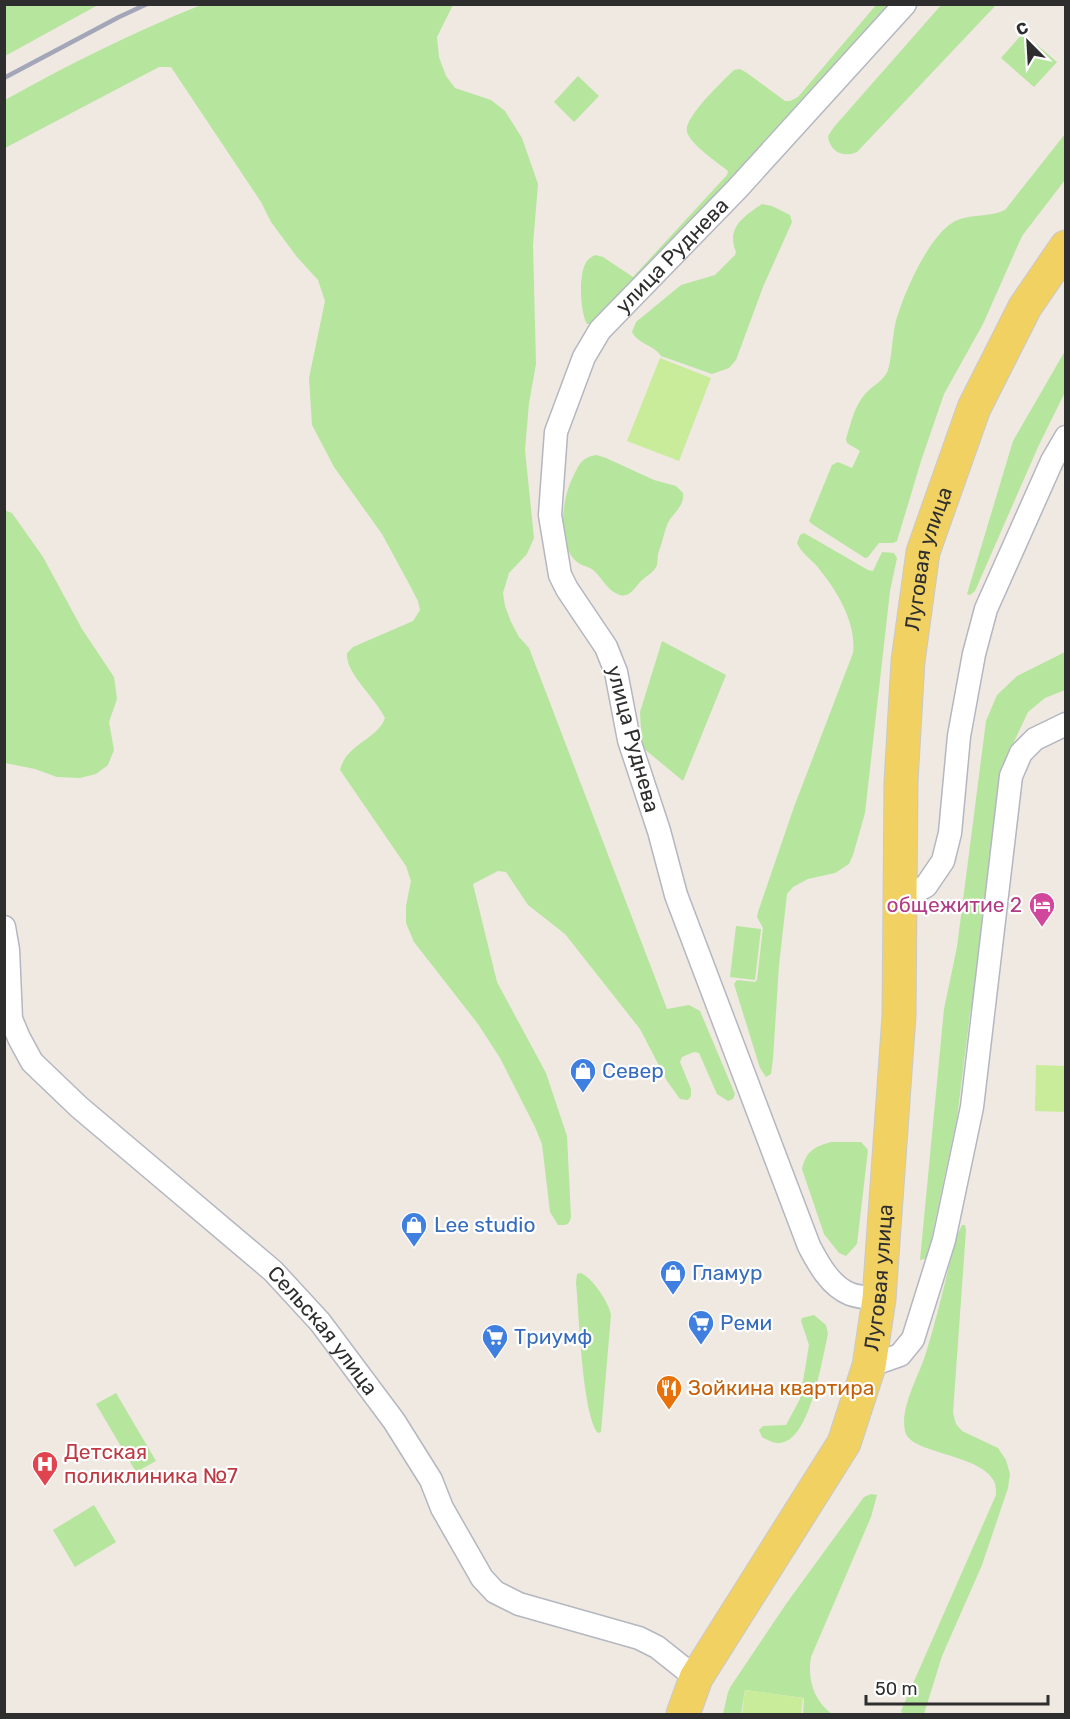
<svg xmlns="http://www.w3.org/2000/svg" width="1070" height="1719" viewBox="0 0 1070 1719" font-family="Rubik,sans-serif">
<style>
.green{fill:#b6e59e}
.pitch{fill:#c9ec9a}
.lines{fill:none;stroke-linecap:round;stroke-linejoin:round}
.street-casing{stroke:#b4b7c1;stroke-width:25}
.primary-casing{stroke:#c9c9c9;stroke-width:35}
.street{stroke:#fff;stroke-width:22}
.primary{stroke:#f2d163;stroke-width:33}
.rail{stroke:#a3a6b8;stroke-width:4.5}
.labels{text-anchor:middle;stroke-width:4.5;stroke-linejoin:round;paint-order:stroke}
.street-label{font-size:21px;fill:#2e2e2e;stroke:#fff}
.hotel-label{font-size:21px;fill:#b23c85;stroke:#fff;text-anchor:end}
.shop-label{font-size:21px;fill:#366cbe;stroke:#fff;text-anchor:start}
.food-label{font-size:21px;fill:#c56008;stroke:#fff;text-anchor:start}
.health-label{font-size:21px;fill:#be3a42;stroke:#fff;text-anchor:start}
</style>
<rect width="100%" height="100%" fill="#efe9e1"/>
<!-- green -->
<g class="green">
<polygon points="5,4 98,4 98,5 5,56"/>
<path d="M942,4L996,5L857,152C843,158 830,152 828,136L834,127Z"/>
<path d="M201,5H453L437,37L439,57L446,76L455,88L491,100L505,111L522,138L538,184L533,245L536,364L529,403L525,450L534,538L527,554L509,573L503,593L505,606L511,622L519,637L529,648L667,1009L689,1005L700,1011L735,1094L733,1099L728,1101L717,1094L699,1053L694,1052L682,1057L680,1062L691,1089V1096L688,1100L680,1099L667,1081L640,1029L565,934L528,905L506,872L498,871L473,884L497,982L546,1073L567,1136L571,1217C569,1226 566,1225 558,1225L550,1212L542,1144L535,1127L500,1058L478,1024L414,942L406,923V906L411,881L406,866L340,770C346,744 378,739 385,718C376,698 345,673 347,653L353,647L413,621L420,610L418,601L407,580L382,534L334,467L312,425L309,378L325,301L318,280L297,257L271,222L261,202L171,67H159L5,148V100C69,64 134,32 201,5Z"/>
<path d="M876,5H895L594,324H587C580,312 578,272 587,261C589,258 592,257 595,255L603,257L633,277L727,175L728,171C717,162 691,145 687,132C683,118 723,81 734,70L740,69L747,73L785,101H790L798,97Z"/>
<polygon points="1023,33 1057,62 1034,87 1001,58"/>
<polygon points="578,76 599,96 574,122 554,102"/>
<path d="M1065,134V180L1022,236L983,324L944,394L921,461L897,541L893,543H879L868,557L865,558L812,524L809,521L832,465L838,462L852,468L860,451L847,443L846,439C851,423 854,406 866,393C872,386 885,380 888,370C892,356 892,340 895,325C902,297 927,239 952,223C967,213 989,218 1005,210Z"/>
<path d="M762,204L772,206L790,215L792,222L763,287L736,360L729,368L712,374L661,356C654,345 638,344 632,332L636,322L681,285L715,275L735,255L736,252C726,228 743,217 762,204Z"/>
<polygon points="1065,351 1065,392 1038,447 975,591 970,595 967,594 1013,441"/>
<path d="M597,455L606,458L654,480L676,486L683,493C685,507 672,513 667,525C664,533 662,543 659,551C657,556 658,560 657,565C654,573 647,575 641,581C635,587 630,598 620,595C607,591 602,577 593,570C588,566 582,566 577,562C556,544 562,500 572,479C579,465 581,457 597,455Z"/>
<polygon points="4,510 12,513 43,557 82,629 114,677 117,699 109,722 114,750 108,765 96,774 80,778 57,777 35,769 5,763"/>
<path d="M804,533L868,570L873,571L882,552L894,553L897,558L890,591L865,813L853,855L849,864L835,873L808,879L793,887L787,894L779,965L773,1059L771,1074L766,1077L760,1068L734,984L737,980L755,982L757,980L763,928L757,917L758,912L794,807L853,653C857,622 835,587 815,564C808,557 801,552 797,543L800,535Z"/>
<polygon points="662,641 726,675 683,781 642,747 640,712"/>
<polygon points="1065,652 1065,690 1045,698 1028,712 1011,748 982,954 970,1014 957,1118 928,1255 925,1259 920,1260 944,1009 957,947 986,721 997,695 1017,676"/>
<polygon points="736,926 761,929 755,980 730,977"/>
<path d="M831,1142H861L868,1150L857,1244L846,1256L839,1253L824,1234L802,1169C806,1151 814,1147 831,1142Z"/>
<path d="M962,1225H965L966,1230L953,1413L956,1424L962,1431L998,1448L1006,1460L1010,1474L1008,1488L982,1565L942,1656L924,1714H903L901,1711L904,1704L996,1495C996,1491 996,1485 994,1481C979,1453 909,1454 905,1431C900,1408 918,1377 925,1356C937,1318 946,1279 955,1240Z"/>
<path d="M581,1273C592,1278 609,1302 611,1315L601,1432L598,1433C582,1415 579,1311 576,1283L577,1274Z"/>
<path d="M814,1315L826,1325L828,1334C822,1359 811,1434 784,1442C776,1445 770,1441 762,1437L759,1430L763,1426L786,1425L800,1399L809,1345L801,1321L802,1318Z"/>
<polygon points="116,1393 156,1461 136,1472 96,1404"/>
<path d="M871,1494L877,1495L871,1517L811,1657C807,1679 814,1701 832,1714H803L804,1698L745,1690L741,1714H723L728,1692L731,1686L786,1604L864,1497Z"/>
<polygon points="94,1505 116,1542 75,1567 53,1530"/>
</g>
<!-- pitch -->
<g class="pitch">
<polygon points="660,358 711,378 679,461 627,441"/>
<polygon points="1036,1065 1065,1066 1065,1112 1035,1111"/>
<polygon points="745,1690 803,1698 801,1714 742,1714"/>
</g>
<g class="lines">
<!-- street casing -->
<g class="street-casing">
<g id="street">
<polyline points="900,900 926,886 943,861 950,833 959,736 974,654 986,609 1052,461 1066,437"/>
<path id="s1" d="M4,927L8,950L11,1019L19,1038L32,1062L79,1107L273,1271L320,1322L394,1421L431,1480L442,1508L482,1578L495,1592L519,1604L639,1638L657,1647L696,1678"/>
<path id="s2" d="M879,1299C869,1298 858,1297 850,1294C830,1286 818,1263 809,1246L676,895L659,831L629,740L616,672L606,647L567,589L560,575L550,515L556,432L584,357L600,330L737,189L905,4"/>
<polyline points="869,1366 900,1355 913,1339 944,1240 972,1107 1011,776 1021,753 1035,739 1066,724"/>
</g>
</g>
<!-- primary casing -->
<g class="primary-casing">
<g id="primary">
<path id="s3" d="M683,1714L696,1678L844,1443L869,1366L879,1299L899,1016L901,782L908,661L923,552L974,408L1025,307L1066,247"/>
</g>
</g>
<!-- street -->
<use href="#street" class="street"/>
<!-- primary -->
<use href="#primary" class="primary"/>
<!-- rail -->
<polyline class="rail" points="4,78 119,17 147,4"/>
</g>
<!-- icons -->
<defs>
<g id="hotel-pin" transform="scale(1.35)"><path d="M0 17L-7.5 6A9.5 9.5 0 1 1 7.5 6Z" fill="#d1479c" stroke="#fff"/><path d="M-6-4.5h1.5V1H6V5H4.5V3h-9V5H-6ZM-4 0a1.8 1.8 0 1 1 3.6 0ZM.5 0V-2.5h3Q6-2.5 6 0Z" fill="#fff"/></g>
<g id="shop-pin" transform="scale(1.35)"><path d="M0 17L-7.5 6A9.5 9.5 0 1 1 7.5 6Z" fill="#3f7fe0" stroke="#fff"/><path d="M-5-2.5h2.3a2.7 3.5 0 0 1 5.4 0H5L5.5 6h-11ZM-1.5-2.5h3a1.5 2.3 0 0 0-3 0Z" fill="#fff"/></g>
<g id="supermarket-pin" transform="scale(1.35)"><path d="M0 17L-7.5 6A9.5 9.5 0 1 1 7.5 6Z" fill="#3f7fe0" stroke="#fff"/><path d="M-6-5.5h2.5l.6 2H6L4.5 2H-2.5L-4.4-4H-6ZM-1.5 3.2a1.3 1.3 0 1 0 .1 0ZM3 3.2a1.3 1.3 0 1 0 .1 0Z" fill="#fff"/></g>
<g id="restaurant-pin" transform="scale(1.35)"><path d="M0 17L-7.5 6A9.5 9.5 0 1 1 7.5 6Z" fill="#e8710a" stroke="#fff"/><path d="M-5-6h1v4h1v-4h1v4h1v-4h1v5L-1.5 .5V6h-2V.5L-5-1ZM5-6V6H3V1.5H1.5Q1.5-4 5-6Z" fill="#fff"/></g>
<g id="hospital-pin" transform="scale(1.35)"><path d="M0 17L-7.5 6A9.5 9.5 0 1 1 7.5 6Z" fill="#e0444e" stroke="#fff"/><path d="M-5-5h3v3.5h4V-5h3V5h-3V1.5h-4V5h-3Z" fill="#fff"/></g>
</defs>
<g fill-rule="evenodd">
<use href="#hotel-pin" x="1042" y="905"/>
<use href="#shop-pin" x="583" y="1071"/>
<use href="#shop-pin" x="414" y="1225"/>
<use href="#shop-pin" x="673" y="1273"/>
<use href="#supermarket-pin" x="701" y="1323"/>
<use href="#supermarket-pin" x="495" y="1337"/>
<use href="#restaurant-pin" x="669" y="1388"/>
<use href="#hospital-pin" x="45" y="1464"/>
</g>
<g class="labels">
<!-- street labels -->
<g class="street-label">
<text dy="7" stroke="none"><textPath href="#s2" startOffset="1172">улица Руднева</textPath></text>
<text dy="7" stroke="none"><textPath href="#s3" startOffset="1208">Луговая улица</textPath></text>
<text transform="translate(633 739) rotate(75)" y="7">улица Руднева</text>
<text dy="7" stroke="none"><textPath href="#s3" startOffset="486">Луговая улица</textPath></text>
<text dy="7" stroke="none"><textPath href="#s1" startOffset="537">Сельская улица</textPath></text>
</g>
<!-- hotel labels -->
<g class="hotel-label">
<text x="1022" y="912">общежитие 2</text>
</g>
<!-- shop labels -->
<g class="shop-label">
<text x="602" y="1078">Север</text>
<text x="434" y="1232">Lee studio</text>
<text x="692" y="1280">Гламур</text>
<text x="720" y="1330">Реми</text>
<text x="514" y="1344">Триумф</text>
</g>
<!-- food labels -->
<g class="food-label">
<text x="688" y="1395">Зойкина квартира</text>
</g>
<!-- health labels -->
<g class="health-label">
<text x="64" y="1459">Детская<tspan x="64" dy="24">поликлиника №7</tspan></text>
</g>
</g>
<!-- border -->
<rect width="1070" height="1719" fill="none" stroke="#2e2e2e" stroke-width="12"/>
<!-- north arrow -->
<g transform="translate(1028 42) rotate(336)" stroke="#ffffff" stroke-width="4.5" paint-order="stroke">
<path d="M0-4.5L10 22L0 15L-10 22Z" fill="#2e2e2e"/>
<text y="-9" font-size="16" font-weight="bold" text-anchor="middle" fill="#2e2e2e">С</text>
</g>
<!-- scale -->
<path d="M866 1695v9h182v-9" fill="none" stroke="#2e2e2e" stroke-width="3"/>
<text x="875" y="1695" font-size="18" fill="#2e2e2e" stroke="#ffffff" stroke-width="4.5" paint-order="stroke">50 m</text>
</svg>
